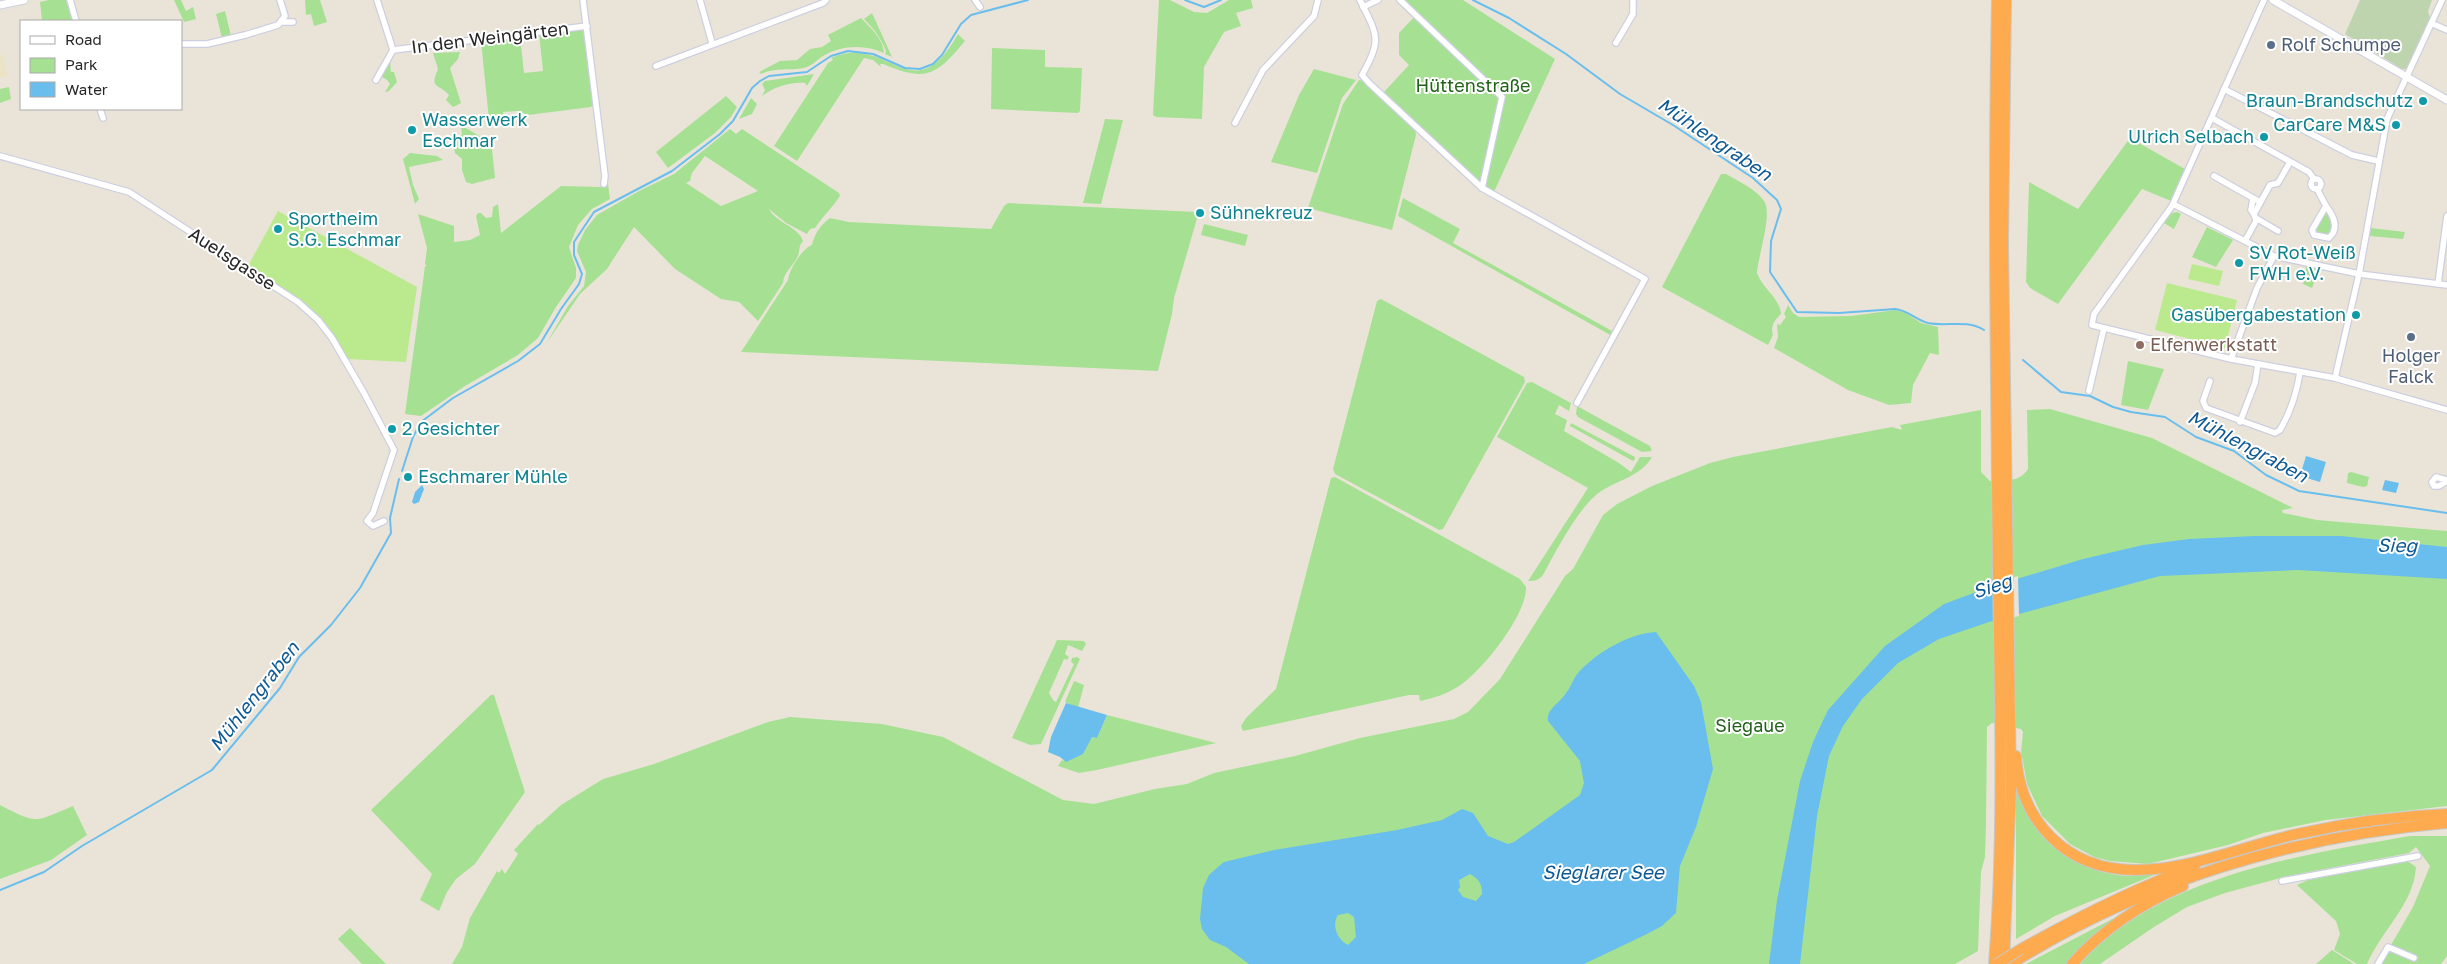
<svg xmlns="http://www.w3.org/2000/svg" width="2447" height="964" viewBox="0 0 2447 964" font-family="'Golos Text',sans-serif">
<style>
.education{fill:#ece3c6}
.green{fill:#a6e193;fill-rule:evenodd}
.cemetery{fill:#bdd4af}
.pitch{fill:#bae98e}
.water{fill:#69beed;fill-rule:evenodd}
.pier{fill:#eae4d8}
.lines{fill:none;stroke-linecap:round;stroke-linejoin:round}
.stream{stroke:#69beed;stroke-width:2}
.minor-casing{stroke:#cdcfe0;stroke-width:8}
.tertiary-casing{stroke:#cdcfe0;stroke-width:9}
.motorway-casing{stroke:#c7c7c7;stroke-width:12}
.minor{stroke:#fff;stroke-width:5.5}
.tertiary{stroke:#fff;stroke-width:7}
.motorway{stroke:#feab4f;stroke-width:10}
.motorway-bridge-casing{stroke:#c7c7c7;stroke-width:12;stroke-linecap:butt}
.motorway-bridge{stroke:#feab4f;stroke-width:10}
.service-dot{fill:#5c6f8a;stroke:#fff;stroke-width:2}
.culture-dot{fill:#0f9aa8;stroke:#fff;stroke-width:2}
.education-dot{fill:#8d6e63;stroke:#fff;stroke-width:2}
.labels{text-anchor:middle;stroke-width:4;stroke-linejoin:round;paint-order:stroke}
.street-label{font-size:18px;fill:#272727;stroke:#fff}
.service-label{font-size:18px;fill:#4e5e75;stroke:#fff;text-anchor:start}
.park-label{font-size:18px;fill:#216219;stroke:#fff}
.culture-label{font-size:18px;fill:#0d838f;stroke:#fff;text-anchor:start}
.education-label{font-size:18px;fill:#785e54;stroke:#fff;text-anchor:start}
.water-label{font-size:19px;font-style:italic;fill:#0d5994;stroke:#fff}
</style>
<rect width="100%" height="100%" fill="#eae4d8"/>
<!-- education -->
<polygon class="education" points="0,54 2,54 8,76 0,78"/>
<!-- green -->
<g class="green">
<polygon points="49,0 66,0 72,21 42,21 40,2"/>
<polygon points="174,0 181,0 186,11 193,7 196,19 184,22"/>
<polygon points="305,0 320,0 327,22 314,26 311,14 306,15"/>
<polygon points="1159,0 1170,0 1194,12 1207,13 1229,0 1251,0 1253,8 1236,13 1241,26 1224,32 1204,67 1202,119 1156,117 1153,115"/>
<polygon points="1402,0 1463,0 1555,59 1493,194 1476,182 1383,93 1409,65 1399,55 1399,33 1417,14"/>
<polygon points="225,11 231,36 222,38 216,14"/>
<path d="M872,13L892,57L885,54L886,51C881,38 874,29 864,19Z"/>
<path d="M861,18C870,27 884,40 884,53C865,44 841,45 823,56C817,60 812,66 804,68C789,71 775,67 761,74L759,72L780,61L797,60L810,49L822,47L831,41L828,35Z"/>
<polygon points="582,28 586,30 594,103 591,107 528,115 517,111 503,112 504,118 489,120 481,41 520,36 524,73 543,71 539,33"/>
<path d="M958,34L965,41C936,76 926,82 883,64H880L881,67L873,60L864,58L797,161L774,146L828,63L833,60L831,58C889,32 912,115 958,34Z"/>
<polygon points="992,48 1045,50 1045,67 1082,68 1080,111 1078,113 991,109"/>
<path d="M460,52L458,59L450,68L461,103L453,107L446,100L449,95C439,83 429,90 438,69L433,53Z"/>
<polygon points="390,60 391,72 394,72 397,82 389,91 385,92 390,84 387,80 382,77"/>
<polygon points="1314,69 1356,80 1342,98 1317,173 1271,162 1299,95"/>
<path d="M814,74L807,86L805,83C789,82 775,87 762,96L765,90L762,84L765,81Z"/>
<polygon points="1359,80 1365,81 1415,128 1416,135 1392,230 1308,208 1343,104"/>
<polygon points="9,87 11,99 0,103 0,89"/>
<polygon points="726,96 737,107 731,117 715,133 668,168 656,152"/>
<polygon points="751,98 757,104 752,114 739,119"/>
<polygon points="1105,119 1123,120 1101,204 1083,203"/>
<path d="M461,126C471,129 481,140 491,139L495,178L472,184L466,182L462,170V159L455,153L452,138L462,135Z"/>
<path d="M730,129L736,134L742,129L839,193L840,196C832,208 823,216 815,228L810,229L807,234L786,223L769,209C775,222 799,227 803,241C799,246 800,247 799,252C797,264 783,271 783,283L758,321L739,302L721,299L675,269L634,227L607,269L580,294L546,344L568,306L584,286L586,272L577,251L578,245L585,230L597,215L639,191L674,174ZM705,156L758,191L721,206L686,183L690,181L692,173Z"/>
<polygon points="2130,138 2185,169 2171,201 2142,189 2058,304 2030,288 2026,282 2029,182 2078,209"/>
<polygon points="410,153 437,156 443,160 409,167 413,185 419,199 415,204 403,159"/>
<path d="M1721,174H1726C1738,181 1756,189 1764,201C1773,214 1758,256 1757,273C1762,288 1780,298 1781,314C1775,320 1770,326 1773,335L1768,345L1662,287Z"/>
<polygon points="608,184 610,199 592,209 578,225 569,247 576,268 576,278 556,307 538,338 518,355 465,386 421,416 405,414 425,266 427,266 425,264 427,248 418,214 454,226 454,242 470,240 480,235 476,216 478,213 481,213 486,218 492,217 493,207 498,204 501,233 561,186 601,187"/>
<polygon points="1403,198 1460,229 1453,243 1614,332 1612,336 1398,216"/>
<path d="M1008,203L1197,212L1198,215L1174,298L1172,314L1158,371L741,352L788,280C789,269 803,248 812,245C814,235 820,225 830,218L849,222L991,229L1004,206Z"/>
<polygon points="2177,212 2181,214 2174,229 2164,223 2172,213"/>
<polygon points="2324,213 2329,214 2333,223 2328,235 2319,234 2315,229"/>
<polygon points="1204,224 1248,235 1245,246 1201,235"/>
<polygon points="2207,227 2233,240 2216,267 2192,257"/>
<polygon points="2371,228 2405,232 2403,239 2370,236"/>
<polygon points="2306,267 2319,270 2312,288 2303,284"/>
<polygon points="1381,299 1524,377 1525,382 1443,529 1439,530 1335,474 1333,469 1377,301"/>
<polygon points="1788,305 1793,313 1799,317 1851,316 1895,310 1906,313 1921,323 1938,327 1939,355 1930,353 1913,385 1911,403 1889,405 1848,390 1774,348 1778,337 1777,324 1780,325 1786,317 1784,314"/>
<polygon points="2128,361 2164,369 2148,410 2121,405"/>
<path d="M1532,382L1571,403L1569,411L1559,405L1555,414L1567,420L1564,431L1619,463L1631,472L1640,457H1652C1641,477 1614,481 1597,494C1576,512 1556,551 1543,575C1539,580 1535,581 1528,581L1588,488L1497,437L1527,383Z"/>
<polygon points="1577,406 1650,446 1652,451 1642,452 1578,417 1576,414"/>
<path d="M2050,409L2152,438L2293,508L2282,510L2283,513L2317,520L2447,531V806L2326,820L2263,833L2228,845L2148,864L2110,861L2094,857L2070,844L2042,816L2027,784L2021,751L2023,732L2021,729L1992,723L1987,727L1986,825L1985,857L1981,872L1978,951L1955,964H452L462,947L470,918L497,871L499,873L502,869L505,874L518,854L514,850L538,824L539,825L561,805L603,779L654,764L768,722L790,717L882,724L943,737L1063,800L1094,804L1155,789L1187,784L1214,773L1295,756L1360,738L1454,719L1468,712L1500,679L1565,576L1573,569L1603,515L1617,504L1652,486L1710,463L1733,457L1892,427L1902,430L1900,425L1981,410V472L1990,481C2005,480 2019,483 2028,469L2027,410Z"/>
<polygon points="1571,423 1635,457 1635,459 1633,461 1570,426"/>
<polygon points="2351,472 2369,477 2367,486 2363,487 2347,483 2348,473"/>
<path d="M1335,477L1520,579L1526,587C1527,615 1482,671 1459,686C1447,694 1434,698 1420,701L1419,695H1409L1243,731L1241,726L1246,718L1276,689L1331,478Z"/>
<polygon points="1057,640 1084,641 1086,644 1082,651 1068,645 1065,654 1069,657 1067,660 1064,659 1049,693 1053,700 1056,702 1074,664 1071,662 1072,658 1077,657 1080,659 1041,744 1030,745 1012,738"/>
<polygon points="1074,681 1084,685 1078,708 1065,702"/>
<polygon points="491,695 494,695 525,792 475,864 456,879 447,892 439,911 420,900 432,874 371,810"/>
<polygon points="1107,715 1216,743 1097,770 1079,773 1058,766 1062,760 1064,761 1092,737 1097,738"/>
<path d="M2016,785C2029,836 2078,876 2132,876C2141,876 2150,874 2159,873L2055,916L2016,939Z"/>
<path d="M0,805C39,825 34,822 73,806L87,835L51,860L0,879Z"/>
<path d="M2410,836H2447V956L2441,964H2380L2413,907L2430,866L2416,847L2409,853L2288,876L2225,893L2187,907L2154,927L2100,964H2080C2158,876 2301,855 2410,836Z"/>
<path d="M2406,860L2416,867C2414,904 2381,931 2367,964H2357L2334,950L2340,934L2336,921L2297,885L2308,880Z"/>
<polygon points="2120,915 2066,964 2026,964"/>
<polygon points="350,928 386,964 362,964 338,939"/>
<polygon points="2332,950 2351,962 2354,964 2316,964"/>
</g>
<!-- cemetery -->
<polygon class="cemetery" points="2360,0 2432,0 2428,11 2430,18 2407,69 2402,69 2345,34"/>
<!-- pitch -->
<g class="pitch">
<polygon points="278,211 417,287 406,362 347,359 331,333 273,282 248,266"/>
<polygon points="2192,264 2223,271 2219,286 2188,279"/>
<polygon points="2167,283 2237,300 2225,348 2155,330"/>
</g>
<!-- water -->
<g class="water">
<polygon points="2306,456 2326,462 2320,482 2300,476"/>
<polygon points="2385,480 2399,483 2396,493 2382,490"/>
<polygon points="422,485 424,489 419,502 414,504 412,502 415,492"/>
<polygon points="2255,536 2341,536 2447,547 2447,579 2298,570 2160,576 1989,622 1939,639 1898,663 1862,699 1843,726 1829,756 1817,816 1800,964 1769,964 1777,900 1800,781 1813,742 1828,710 1885,646 1944,604 1987,588 2083,559 2143,545 2189,539"/>
<path d="M1656,632L1694,686L1701,702L1713,769L1696,827L1680,866L1676,913L1662,926L1647,934L1584,964H1249L1226,947L1210,940L1202,929L1200,919L1203,888L1209,875L1219,866L1224,862L1274,850L1397,830L1442,820L1462,809L1473,813L1488,836L1508,844L1514,842L1580,795L1584,783L1580,761L1548,721C1546,709 1560,703 1566,693C1571,687 1573,679 1578,673C1596,653 1629,633 1656,632ZM1470,874C1479,879 1482,884 1482,894L1476,901L1463,897L1458,890L1460,887L1459,880ZM1348,913L1354,917L1356,937L1348,945C1338,940 1331,926 1338,915Z"/>
<polygon points="1066,703 1107,715 1097,738 1092,737 1083,754 1066,762 1060,757 1048,752 1051,737"/>
</g>
<!-- pier -->
<polygon class="pier" points="2018,576 2019,616 1993,623 1993,583"/>
<g class="lines">
<!-- stream -->
<g class="stream">
<polyline points="1185,0 1204,7 1221,0"/>
<path d="M1473,0L1509,18L1566,54L1620,94L1673,125L1753,178L1777,200L1781,209L1771,241L1770,272L1797,312L1839,313L1895,309C1908,310 1916,320 1928,323C1947,327 1966,319 1984,330"/>
<polyline points="2023,360 2061,392 2090,396 2113,407 2131,412 2165,417 2196,437 2234,451 2266,475 2299,491 2447,513"/>
<polyline points="402,471 413,437 421,422 453,398 518,361 540,344 561,309 579,284 582,274 574,255 574,242 594,212 672,171 720,134 733,121 752,88 760,81 769,76 807,72 831,56 848,51 873,54 905,68 920,69 933,64 942,55 961,24 971,15 1028,0"/>
<polyline points="0,890 44,872 82,846 212,770 280,688 299,657 331,625 360,588 391,533 390,518 399,479"/>
</g>
<!-- minor casing -->
<g class="minor-casing">
<g id="minor">
<polyline points="70,0 76,21"/>
<polyline points="583,0 605,176 604,184"/>
<polyline points="700,0 712,43"/>
<polyline points="975,0 980,7"/>
<path d="M1360,0C1377,35 1383,39 1362,75L1369,83L1482,188L1645,279L1577,403"/>
<polyline points="1400,0 1502,97 1482,188"/>
<polyline points="2264,0 2172,206 2094,314 2092,325 2231,359 2335,378 2447,410"/>
<polyline points="1363,7 1378,0"/>
<polyline points="283,22 293,22"/>
<polyline points="2433,24 2447,30"/>
<polyline points="1616,43 1633,14 1633,0"/>
<polyline points="181,44 207,44 245,35 278,25 285,16 280,0"/>
<polyline points="393,50 587,26"/>
<polyline points="656,66 823,3 826,0"/>
<polyline points="376,80 393,50 377,0"/>
<polyline points="2224,89 2352,155 2378,161"/>
<polyline points="100,109 103,118"/>
<polyline points="2212,118 2309,172 2314,179"/>
<polyline points="1235,123 1263,70 1314,16 1318,0"/>
<polyline points="0,156 129,192 298,302 318,320 332,338 364,393 394,450 373,513 367,521 373,526 384,521"/>
<polyline points="2214,176 2260,202"/>
<circle cx="2316" cy="184" r="5"/>
<polyline points="2317,189 2326,206"/>
<polyline points="2253,199 2251,210 2254,214"/>
<polyline points="2173,204 2274,256 2359,274 2447,285"/>
<path d="M2326,206C2333,215 2340,228 2329,238L2314,235L2312,230Z"/>
<polyline points="2256,218 2278,231"/>
<polyline points="2245,241 2256,221 2254,214 2270,185 2278,183 2290,162"/>
<polyline points="2438,284 2447,216"/>
<polyline points="2231,359 2257,288 2274,256"/>
<polyline points="2335,378 2359,274 2387,119 2442,0"/>
<path d="M2210,381L2203,401L2206,408L2275,433L2280,430C2290,413 2297,391 2300,372"/>
<polyline points="2089,391 2104,328"/>
<polyline points="2240,422 2255,383 2258,364"/>
<polyline points="2447,480 2436,477 2432,482 2434,486 2439,486 2447,481"/>
<polyline points="2282,881 2418,856"/>
<polyline points="2378,964 2388,947 2414,958"/>
</g>
</g>
<!-- tertiary casing -->
<g class="tertiary-casing">
<g id="tertiary">
<polyline points="2273,0 2447,100"/>
<polyline points="0,5 24,0"/>
</g>
</g>
<!-- motorway casing -->
<g class="motorway-casing">
<g id="motorway">
<path d="M2016,756C2018,786 2029,815 2051,837C2118,904 2220,851 2297,834C2346,823 2397,816 2447,814"/>
<path d="M2021,949C2078,917 2134,889 2195,866"/>
<path d="M1994,964C2004,834 2000,702 1998,572C1996,381 1993,191 1997,0"/>
<polyline points="2004,964 2011,787 2003,244 2006,0"/>
<path d="M2011,964C2143,881 2293,836 2447,823"/>
<path d="M2072,964C2102,930 2141,904 2183,886"/>
</g>
</g>
<!-- minor -->
<use href="#minor" class="minor"/>
<!-- tertiary -->
<use href="#tertiary" class="tertiary"/>
<!-- motorway -->
<use href="#motorway" class="motorway"/>
<!-- motorway-bridge casing -->
<g class="motorway-bridge-casing">
<polyline id="motorway-bridge" points="1997,964 2021,949"/>
</g>
<!-- motorway-bridge -->
<use href="#motorway-bridge" class="motorway-bridge"/>
</g>
<!-- markers -->
<g class="service-dot">
<circle cx="2271" cy="45" r="5"/>
<circle cx="2411" cy="337" r="5"/>
</g>
<g class="culture-dot">
<circle cx="2423" cy="101" r="5"/>
<circle cx="2396" cy="125" r="5"/>
<circle cx="412" cy="130" r="5"/>
<circle cx="2264" cy="137" r="5"/>
<circle cx="1200" cy="213" r="5"/>
<circle cx="278" cy="229" r="5"/>
<circle cx="2239" cy="263" r="5"/>
<circle cx="2356" cy="315" r="5"/>
<circle cx="392" cy="429" r="5"/>
<circle cx="408" cy="477" r="5"/>
</g>
<circle class="education-dot" cx="2140" cy="345" r="5"/>
<g class="labels">
<!-- street labels -->
<g class="street-label">
<text transform="translate(490 38) rotate(-7)" y="6">In den Weingärten</text>
<text transform="translate(232 259) rotate(33)" y="6">Auelsgasse</text>
</g>
<!-- service labels -->
<g class="service-label">
<text x="2281" y="51">Rolf Schumpe</text>
<text x="2411" y="362" text-anchor="middle">Holger<tspan x="2411" dy="21">Falck</tspan></text>
</g>
<!-- park labels -->
<g class="park-label">
<text x="1473" y="92">Hüttenstraße</text>
<text x="1750" y="732">Siegaue</text>
</g>
<!-- culture labels -->
<g class="culture-label">
<text x="2413" y="107" text-anchor="end">Braun-Brandschutz</text>
<text x="422" y="126">Wasserwerk<tspan x="422" dy="21">Eschmar</tspan></text>
<text x="2386" y="131" text-anchor="end">CarCare M&amp;S</text>
<text x="2254" y="143" text-anchor="end">Ulrich Selbach</text>
<text x="1210" y="219">Sühnekreuz</text>
<text x="288" y="225">Sportheim<tspan x="288" dy="21">S.G. Eschmar</tspan></text>
<text x="2249" y="259">SV Rot-Weiß<tspan x="2249" dy="21">FWH e.V.</tspan></text>
<text x="2346" y="321" text-anchor="end">Gasübergabestation</text>
<text x="402" y="435">2 Gesichter</text>
<text x="418" y="483">Eschmarer Mühle</text>
</g>
<!-- education labels -->
<g class="education-label">
<text x="2150" y="351">Elfenwerkstatt</text>
</g>
<!-- water labels -->
<g class="water-label">
<text transform="translate(1715 139) rotate(34)" y="7">Mühlengraben</text>
<text transform="translate(2248 446) rotate(28)" y="7">Mühlengraben</text>
<text transform="translate(2397 545) rotate(1)" y="7">Sieg</text>
<text transform="translate(1992 586) rotate(-18)" y="7">Sieg</text>
<text transform="translate(254 696) rotate(-52)" y="7">Mühlengraben</text>
<text x="1603" y="879">Sieglarer See</text>
</g>
</g>
<!-- legend -->
<rect x="20" y="20" width="162" height="90" fill="#ffffff" stroke="#a9a9a9"/>
<rect x="30" y="36" width="25" height="8" fill="#ffffff" stroke="#a9a9a9"/>
<text x="65" y="45" font-size="15" fill="#272727">Road</text>
<rect x="30" y="58" width="25" height="15" fill="#a6e193" stroke="#a9a9a9"/>
<text x="65" y="70" font-size="15" fill="#272727">Park</text>
<rect x="30" y="82" width="25" height="15" fill="#69beed" stroke="#a9a9a9"/>
<text x="65" y="95" font-size="15" fill="#272727">Water</text>
</svg>
